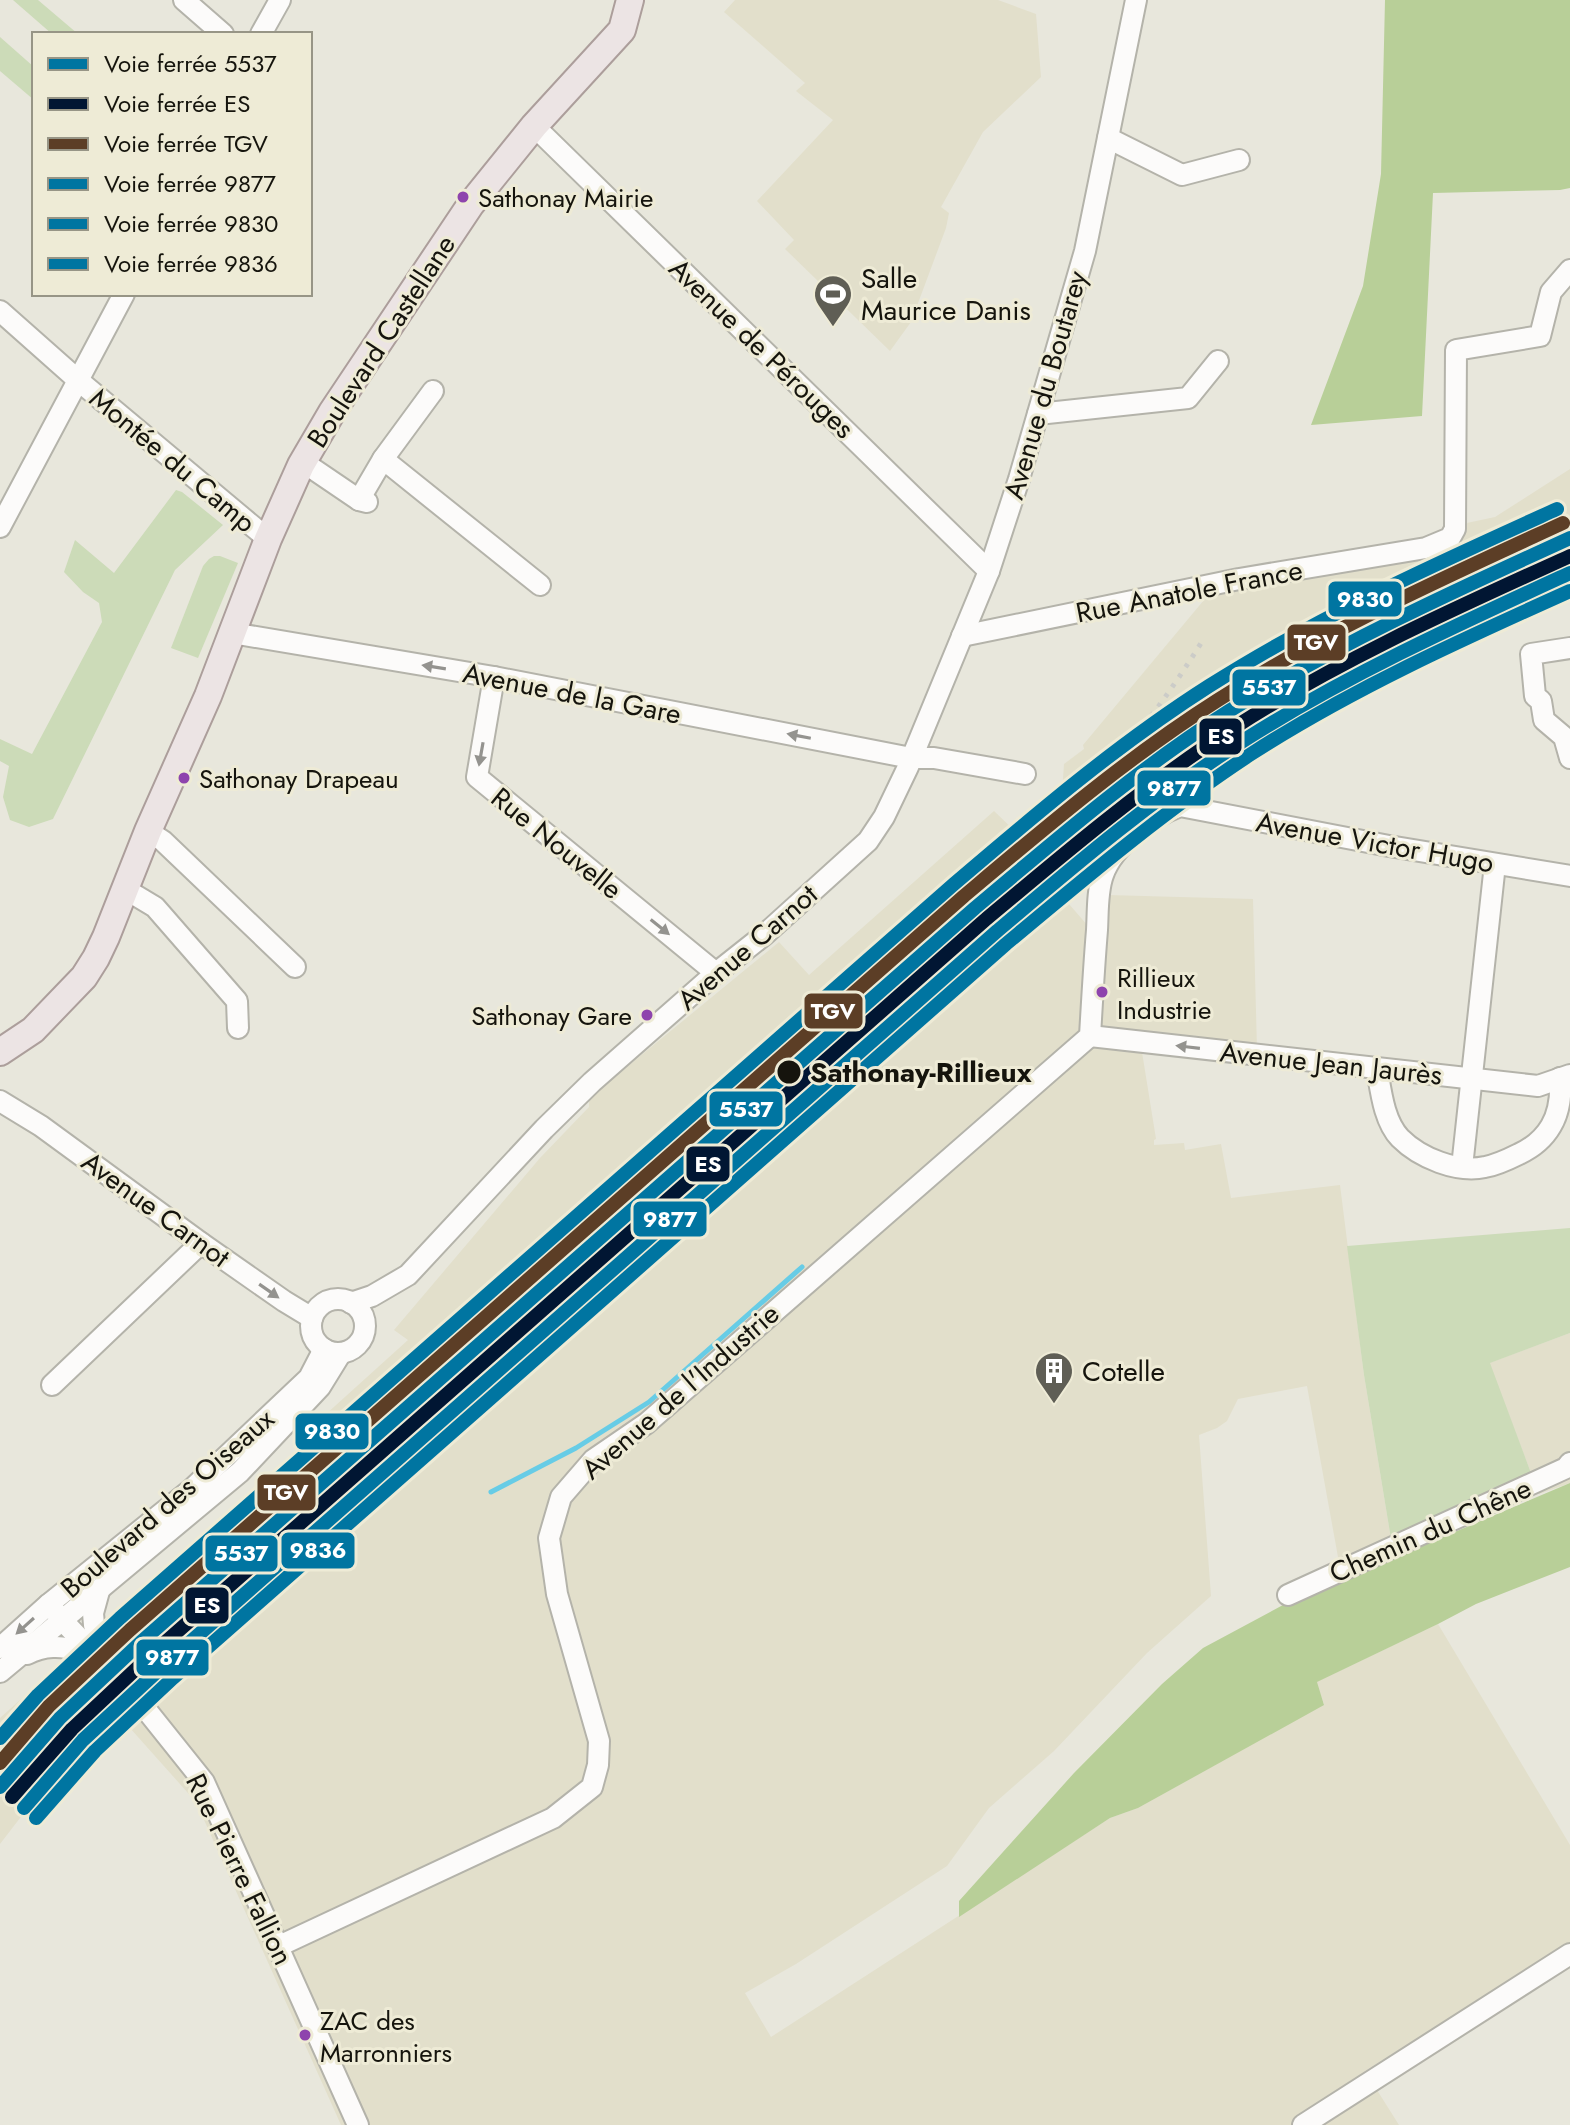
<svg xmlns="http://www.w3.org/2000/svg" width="1570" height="2125" viewBox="0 0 1570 2125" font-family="Jost,sans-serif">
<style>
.built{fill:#e2dfcb}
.green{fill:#ccdbb8}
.forest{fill:#b8cf98}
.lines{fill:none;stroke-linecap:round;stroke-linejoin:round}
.stream{stroke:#67cce6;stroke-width:5}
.minor-casing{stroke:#b4b3aa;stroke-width:24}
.major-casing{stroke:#ac9e9b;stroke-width:30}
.minor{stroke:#fcfbfa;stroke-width:20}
.major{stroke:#ece4e4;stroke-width:26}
.rail{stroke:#ccccc8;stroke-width:5;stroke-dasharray:4 8;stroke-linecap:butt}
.rail-1-casing{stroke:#eeebd6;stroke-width:20}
.rail-2-casing{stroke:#eeebd6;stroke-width:20}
.rail-3-casing{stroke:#eeebd6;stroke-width:20}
.rail-4-casing{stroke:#eeebd6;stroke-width:20}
.rail-5-casing{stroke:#eeebd6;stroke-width:20}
.rail-6-casing{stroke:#eeebd6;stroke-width:20}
.rail-1{stroke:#0075a1;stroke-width:14}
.rail-2{stroke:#011633;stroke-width:14}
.rail-3{stroke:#5c3e26;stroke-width:14}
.rail-4{stroke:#0075a1;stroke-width:14}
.rail-5{stroke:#0075a1;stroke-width:14}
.rail-6{stroke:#0075a1;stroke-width:14}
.oneway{fill:#94938f}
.bus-dot{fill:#8e44ad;stroke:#eeebd6;stroke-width:3}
.stop-dot{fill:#15140d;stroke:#eeebd6;stroke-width:3}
.labels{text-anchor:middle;stroke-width:6;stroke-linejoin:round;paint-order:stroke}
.bus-label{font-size:26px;fill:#15140d;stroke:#eeebd6;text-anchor:start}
.poi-label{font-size:28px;fill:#15140d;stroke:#eeebd6;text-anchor:start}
.street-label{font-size:28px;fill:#15140d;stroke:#eeebd6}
.stop-label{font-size:28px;font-weight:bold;fill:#15140d;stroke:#eeebd6;text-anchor:start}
.line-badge{stroke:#eeebd6;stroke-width:3}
.badge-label{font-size:22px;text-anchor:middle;font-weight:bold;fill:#fff}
</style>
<rect width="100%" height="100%" fill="#e8e7dc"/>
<!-- built -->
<g class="built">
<polygon points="735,0 998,0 1036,14 1041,77 983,132 941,207 949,213 946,228 911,322 890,351 785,249 794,240 757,201 833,120 796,91 805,83 724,12"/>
<polygon points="1570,469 1570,598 1514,624 1383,675 1385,681 1345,694 1251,731 1250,736 1167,774 1154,782 1149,794 1145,795 1055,863 1057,866 1044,875 1088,926 1107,895 1253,899 1257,1049 1142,1052 1156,1139 1154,1140 1154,1145 1184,1143 1185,1150 1221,1144 1231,1198 1340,1185 1364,1375 1392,1545 1340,1568 1307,1386 1238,1399 1227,1421 1217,1428 1199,1435 1211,1596 1147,1653 1054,1751 989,1808 947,1866 796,1964 745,1993 771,2037 1110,1818 1138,1808 1324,1704 1316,1682 1438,1624 1570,1845 1570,1942 1365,2071 1399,2125 341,2125 196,1802 113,1709 57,1770 0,1844 0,1718 299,1450 325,1415 408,1340 394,1330 540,1158 589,1107 589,1098 779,942 809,975 994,811 1017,833 1062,794 1064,764 1084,749 1083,745 1209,594 1439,552 1462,524 1495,517"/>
<polygon points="1570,1333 1570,1483 1539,1494 1489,1363"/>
</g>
<!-- green -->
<g class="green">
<polygon points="13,0 38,0 78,34 52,34"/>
<polygon points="0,37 34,67 34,100 0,71"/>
<polygon points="176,490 182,492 223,525 175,570 53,819 29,827 10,820 3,797 9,766 0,761 0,739 32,754 102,622 99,603 83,592 64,572 75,540 114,573"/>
<polygon points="214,556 220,556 238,563 198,658 171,648 203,566 209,559"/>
<polygon points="1570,1228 1570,1333 1490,1363 1531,1473 1392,1545 1364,1375 1347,1246"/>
</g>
<!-- forest -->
<g class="forest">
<polygon points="1385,0 1570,0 1570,188 1560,190 1433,193 1422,416 1311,425 1363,286 1381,174"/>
<polygon points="1570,1483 1570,1567 1476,1604 1438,1624 1317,1682 1324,1705 1138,1808 1110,1818 959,1917 959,1901 1074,1773 1162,1684 1203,1648 1283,1605"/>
</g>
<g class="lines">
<!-- stream -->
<polyline class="stream" points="491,1492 576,1448 649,1402 802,1267"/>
<!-- minor casing -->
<g class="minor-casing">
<g id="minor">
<polyline points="184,0 223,34"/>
<polyline points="261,34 280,0"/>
<polyline points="534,126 989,571"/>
<polyline points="1108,138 1182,175 1239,160"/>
<polyline points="0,311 79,381 268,539"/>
<polyline points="1038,414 1188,398 1218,361"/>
<polyline points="383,459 433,391"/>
<polyline points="303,462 359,500 367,502"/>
<polyline points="359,500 383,459 540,585"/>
<polyline points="0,527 124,294"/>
<polyline points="232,633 494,677 911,758 934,758 1025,774"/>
<polyline points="962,636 1239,579 1426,548 1450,538 1455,529 1456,350 1540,336 1551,292 1570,270"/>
<polyline points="1570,648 1531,654 1535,696 1541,701 1544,720 1564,737 1570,758"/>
<polyline points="494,677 477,777 716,973"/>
<polyline points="148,831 163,841 295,967"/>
<polyline points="125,889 155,907 237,1001 238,1028"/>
<polyline points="1090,1036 1538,1086 1570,1075"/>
<path d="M1377,1069C1381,1092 1384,1121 1400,1138C1420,1158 1457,1173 1485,1167C1497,1165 1509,1159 1519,1154C1532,1148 1544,1138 1551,1126C1560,1111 1561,1095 1560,1078"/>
<polyline points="0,1101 41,1126 201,1243 284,1301 312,1318"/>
<polyline points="1462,1167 1495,864"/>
<circle cx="338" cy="1326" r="27"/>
<polyline points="351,1303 372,1296 408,1275 544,1129 592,1082 716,973 764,935 868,841 884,817 908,767 989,571 1019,479 1085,251 1136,0"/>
<polyline points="52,1385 201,1243"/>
<polyline points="99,1591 93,1613 94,1625 97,1636 105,1648 105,1663"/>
<polyline points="1288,1595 1566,1468 1570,1463"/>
<polyline points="49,1604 63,1621 140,1702 204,1782 358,2125"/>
<polyline points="0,1648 49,1604 193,1488 309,1378 324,1349"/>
<path d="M27,1654C43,1646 62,1644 78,1652C84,1655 88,1659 94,1662"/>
<polyline points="0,1672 240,1472 320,1387 341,1353"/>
<path d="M279,1946L553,1818L592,1787L598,1765L599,1741L557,1594L549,1538L561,1497L593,1460L647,1423L1090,1036C1092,1001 1094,966 1097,930C1098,913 1097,891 1103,875C1113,846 1153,816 1180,806L1389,846L1570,876"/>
<polyline points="1303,2125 1570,1954"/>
</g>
</g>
<!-- major casing -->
<g class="major-casing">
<polyline id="major" points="0,1052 33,1030 84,977 96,958 106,937 148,831 208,696 268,539 301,465 332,412 471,204 534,126 622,30 630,0"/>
</g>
<!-- minor -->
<use href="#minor" class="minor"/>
<!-- major -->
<use href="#major" class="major"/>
<!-- rail -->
<path class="rail" d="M1025,844C1101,785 1152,722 1203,640"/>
<!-- rail-1 casing -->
<g class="rail-1-casing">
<path id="rail-1" d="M0,1787L60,1718L141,1642L975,908C1057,839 1139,768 1229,711C1338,644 1454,591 1570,538"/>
</g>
<!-- rail-2 casing -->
<g class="rail-2-casing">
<path id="rail-2" d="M12,1797L72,1729L152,1654L985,920C1066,852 1146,784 1235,727C1341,659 1456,608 1570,556"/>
</g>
<!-- rail-3 casing -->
<g class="rail-3-casing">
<path id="rail-3" d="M0,1763L49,1706L130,1630L964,896C1046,827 1128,757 1218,700C1327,630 1446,577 1563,523"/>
</g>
<!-- rail-4 casing -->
<g class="rail-4-casing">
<path id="rail-4" d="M24,1808L83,1740L163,1666L996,932C1076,864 1157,795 1246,739C1349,674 1459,624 1570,573"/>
</g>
<!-- rail-5 casing -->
<g class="rail-5-casing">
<path id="rail-5" d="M0,1738L38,1695L120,1618L954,884C1036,814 1118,744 1209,686C1319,616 1438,563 1557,509"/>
</g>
<!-- rail-6 casing -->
<g class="rail-6-casing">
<path id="rail-6" d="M36,1818L95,1751L173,1678L1006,944C1085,878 1164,811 1251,754C1352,689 1461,640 1570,591"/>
</g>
<!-- rail-1 -->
<use href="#rail-1" class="rail-1"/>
<!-- rail-2 -->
<use href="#rail-2" class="rail-2"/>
<!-- rail-3 -->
<use href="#rail-3" class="rail-3"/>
<!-- rail-4 -->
<use href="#rail-4" class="rail-4"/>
<!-- rail-5 -->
<use href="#rail-5" class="rail-5"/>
<!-- rail-6 -->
<use href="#rail-6" class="rail-6"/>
</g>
<!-- one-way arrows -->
<defs><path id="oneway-solid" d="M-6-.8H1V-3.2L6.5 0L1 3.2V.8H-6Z" transform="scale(2)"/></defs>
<g class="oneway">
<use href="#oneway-solid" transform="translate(434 667) rotate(-171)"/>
<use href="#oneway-solid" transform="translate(799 736) rotate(-169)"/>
<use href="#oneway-solid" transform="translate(481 754) rotate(100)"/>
<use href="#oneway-solid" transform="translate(660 927) rotate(39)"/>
<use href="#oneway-solid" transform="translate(1188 1047) rotate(-173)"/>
<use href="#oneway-solid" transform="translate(269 1291) rotate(35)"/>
<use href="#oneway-solid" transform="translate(25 1626) rotate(138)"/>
</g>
<!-- icons -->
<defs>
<g id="stadium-pin" transform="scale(2)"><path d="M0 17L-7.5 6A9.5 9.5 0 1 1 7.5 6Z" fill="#5f5e55" stroke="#eeebd6"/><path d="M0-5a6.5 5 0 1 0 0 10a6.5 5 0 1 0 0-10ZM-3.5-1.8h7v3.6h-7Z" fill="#fff"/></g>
<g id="building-pin" transform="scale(2)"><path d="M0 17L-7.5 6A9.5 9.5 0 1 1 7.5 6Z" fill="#5f5e55" stroke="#eeebd6"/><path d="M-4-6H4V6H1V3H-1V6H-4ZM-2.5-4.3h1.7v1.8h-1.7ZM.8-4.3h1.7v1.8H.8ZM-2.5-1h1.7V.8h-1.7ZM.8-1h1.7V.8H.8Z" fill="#fff"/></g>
</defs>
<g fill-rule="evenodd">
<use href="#stadium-pin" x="833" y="294"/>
<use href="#building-pin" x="1054" y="1371"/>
</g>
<!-- markers -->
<g class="bus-dot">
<circle cx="463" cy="197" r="7"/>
<circle cx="184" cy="778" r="7"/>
<circle cx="1102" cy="992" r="7"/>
<circle cx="647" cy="1015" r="7"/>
<circle cx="305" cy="2035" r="7"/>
</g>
<circle class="stop-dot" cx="789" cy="1072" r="13"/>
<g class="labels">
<!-- bus labels -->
<g class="bus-label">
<text x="478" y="207">Sathonay Mairie</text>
<text x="199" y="788">Sathonay Drapeau</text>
<text x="1117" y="987">Rillieux<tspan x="1117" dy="32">Industrie</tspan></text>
<text x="632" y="1025" text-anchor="end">Sathonay Gare</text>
<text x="320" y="2030">ZAC des<tspan x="320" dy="32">Marronniers</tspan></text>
</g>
<!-- poi labels -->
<g class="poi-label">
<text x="861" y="288">Salle<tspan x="861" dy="32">Maurice Danis</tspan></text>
<text x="1082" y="1381">Cotelle</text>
</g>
<!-- street labels -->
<g class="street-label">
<text transform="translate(381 341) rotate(-57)" y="10">Boulevard Castellane</text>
<text transform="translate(762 348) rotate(44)" y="10">Avenue de Pérouges</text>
<text transform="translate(1045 385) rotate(-74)" y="10">Avenue du Boutarey</text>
<text transform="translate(173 460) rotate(40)" y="10">Montée du Camp</text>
<text transform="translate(1189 591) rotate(-11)" y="10">Rue Anatole France</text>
<text transform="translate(572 693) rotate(11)" y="10">Avenue de la Gare</text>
<text transform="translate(1375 842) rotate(10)" y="10">Avenue Victor Hugo</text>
<text transform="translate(557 843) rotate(39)" y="10">Rue Nouvelle</text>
<text transform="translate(747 947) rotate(-41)" y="10">Avenue Carnot</text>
<text transform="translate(1331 1063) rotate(6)" y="10">Avenue Jean Jaurès</text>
<text transform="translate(156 1209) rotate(36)" y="10">Avenue Carnot</text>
<text transform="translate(680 1391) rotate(-41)" y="10">Avenue de l'Industrie</text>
<text transform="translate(167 1503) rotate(-41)" y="10">Boulevard des Oiseaux</text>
<text transform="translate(1430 1530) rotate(-24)" y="10">Chemin du Chêne</text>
<text transform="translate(240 1869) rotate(64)" y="10">Rue Pierre Fallion</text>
</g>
<!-- stop labels -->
<g class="stop-label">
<text x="810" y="1082">Sathonay-Rillieux</text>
</g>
</g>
<g class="line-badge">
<rect x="1327" y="580" width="76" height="38" rx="8" fill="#0075a1"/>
<rect x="1286" y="623" width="61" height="39" rx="8" fill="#5c3e26"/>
<rect x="1231" y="668" width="76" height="39" rx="8" fill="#0075a1"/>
<rect x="1198" y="717" width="45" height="39" rx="8" fill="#011633"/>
<rect x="1136" y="769" width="76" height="38" rx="8" fill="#0075a1"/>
<rect x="803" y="992" width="61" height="38" rx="8" fill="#5c3e26"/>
<rect x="708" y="1090" width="76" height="38" rx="8" fill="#0075a1"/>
<rect x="685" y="1145" width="46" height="38" rx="8" fill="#011633"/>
<rect x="632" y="1200" width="76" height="38" rx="8" fill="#0075a1"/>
<rect x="294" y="1412" width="76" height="39" rx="8" fill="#0075a1"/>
<rect x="256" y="1473" width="61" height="39" rx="8" fill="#5c3e26"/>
<rect x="280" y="1531" width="76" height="39" rx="8" fill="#0075a1"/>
<rect x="204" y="1534" width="75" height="39" rx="8" fill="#0075a1"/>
<rect x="184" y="1586" width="46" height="39" rx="8" fill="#011633"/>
<rect x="135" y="1638" width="75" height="39" rx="8" fill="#0075a1"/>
</g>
<g class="badge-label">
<text x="1365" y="607">9830</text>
<text x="1316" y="650">TGV</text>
<text x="1269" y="695">5537</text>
<text x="1221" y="744">ES</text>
<text x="1174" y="796">9877</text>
<text x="833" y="1019">TGV</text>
<text x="746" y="1117">5537</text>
<text x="708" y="1172">ES</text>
<text x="670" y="1227">9877</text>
<text x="332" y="1439">9830</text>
<text x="286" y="1500">TGV</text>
<text x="318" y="1558">9836</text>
<text x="241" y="1561">5537</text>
<text x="207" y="1613">ES</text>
<text x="172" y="1665">9877</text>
</g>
<!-- legend -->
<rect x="32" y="32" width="280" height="264" fill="#eeebd6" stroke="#979586" stroke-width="2"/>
<rect x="48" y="58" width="40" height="12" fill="#0075a1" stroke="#979586" stroke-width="2"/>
<text x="104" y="72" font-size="24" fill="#15140d">Voie ferrée 5537</text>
<rect x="48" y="98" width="40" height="12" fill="#011633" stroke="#979586" stroke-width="2"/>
<text x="104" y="112" font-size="24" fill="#15140d">Voie ferrée ES</text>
<rect x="48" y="138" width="40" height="12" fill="#5c3e26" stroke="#979586" stroke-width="2"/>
<text x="104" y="152" font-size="24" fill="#15140d">Voie ferrée TGV</text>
<rect x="48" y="178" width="40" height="12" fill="#0075a1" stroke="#979586" stroke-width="2"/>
<text x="104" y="192" font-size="24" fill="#15140d">Voie ferrée 9877</text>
<rect x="48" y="218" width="40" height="12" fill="#0075a1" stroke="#979586" stroke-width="2"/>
<text x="104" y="232" font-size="24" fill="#15140d">Voie ferrée 9830</text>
<rect x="48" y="258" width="40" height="12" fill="#0075a1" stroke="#979586" stroke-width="2"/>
<text x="104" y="272" font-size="24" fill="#15140d">Voie ferrée 9836</text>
</svg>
